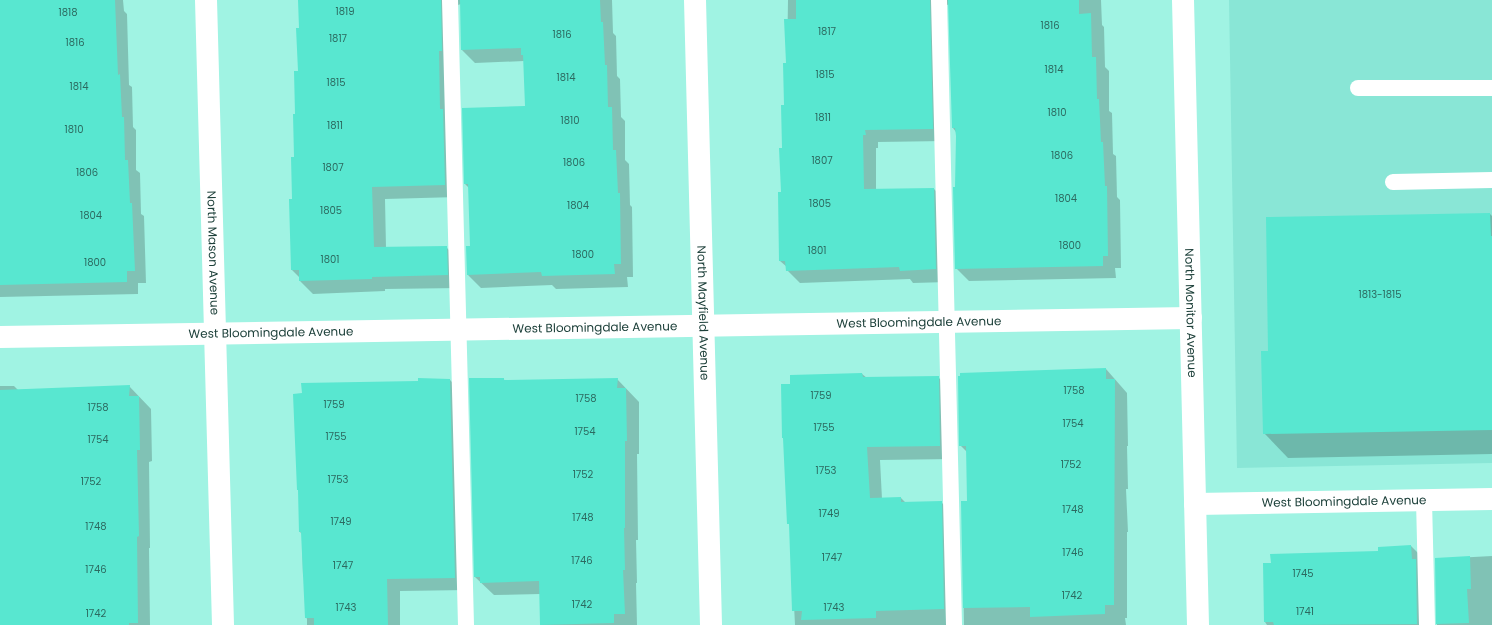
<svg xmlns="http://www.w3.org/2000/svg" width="1492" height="625" viewBox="0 0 1492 625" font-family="Poppins,sans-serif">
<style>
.built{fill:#89e6d6}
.shadow{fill:#0003}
.building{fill:#58e7d0}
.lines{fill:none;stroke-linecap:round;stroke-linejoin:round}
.service{stroke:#fff;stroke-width:16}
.minor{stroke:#fff;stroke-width:22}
.labels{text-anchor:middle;stroke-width:3;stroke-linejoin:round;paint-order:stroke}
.number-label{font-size:10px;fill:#2c6a60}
.street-label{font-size:12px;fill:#1d403a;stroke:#a0f3e3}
</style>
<rect width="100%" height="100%" fill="#a0f3e3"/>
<!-- built -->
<polygon class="built" points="1229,0 1492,0 1492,463 1237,468"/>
<!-- shadow -->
<g class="shadow">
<polygon points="0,0 123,0 124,11 127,14 129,85 132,87 133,127 136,130 136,170 140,173 141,214 144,216 146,283 138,283 138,294 0,297"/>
<polygon points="299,0 612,0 613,33 616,36 617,76 620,79 621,117 625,121 625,160 629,164 630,205 632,207 633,277 627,277 628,287 556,289 552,285 481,288 468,275 471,247 469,188 465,184 526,107 524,61 475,63 462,50 461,4 458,5 458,197 385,199 386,248 446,247 459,260 460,288 385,289 385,291 313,294 300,281 300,278 292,270 293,200 299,72"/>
<polygon points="788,0 1101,0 1102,25 1104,27 1105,67 1109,71 1109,111 1112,113 1113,154 1116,156 1117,197 1120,200 1121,268 1115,268 1116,278 969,281 956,268 956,132 953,128 950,4 947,5 945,141 878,142 878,148 876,148 876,190 934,189 947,202 948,282 913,283 910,279 800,283 787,270 787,267 780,261 787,64"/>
<polygon points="1490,214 1492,216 1492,454 1288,458 1264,433 1269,352"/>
<polygon points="1106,369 1127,393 1128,446 1127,446 1128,489 1126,489 1128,532 1127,532 1127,618 1125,618 1126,625 964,625 962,502 968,502 968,453 960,445"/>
<polygon points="862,374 867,378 938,377 951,390 953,459 880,460 882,499 901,498 906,503 941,502 954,515 957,625 795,625 790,525 788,523 784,439 783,438"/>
<polygon points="503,379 506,381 617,379 639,402 639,454 637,454 638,540 636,540 637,583 636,583 637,625 540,625 540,594 494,595 475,577"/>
<polygon points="450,380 463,393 468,590 400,591 400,625 307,625 307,619 306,617 304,577 303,576 302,534 300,532 419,382"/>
<polygon points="0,386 14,386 18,390 129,386 151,409 152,461 149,462 150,548 149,548 150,625 0,625"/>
<polygon points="1411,546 1424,559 1429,625 1267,625 1265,622 1380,552"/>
<polygon points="1492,556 1492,625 1437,625 1436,559"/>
</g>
<!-- building -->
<g class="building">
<polygon points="0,0 115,0 118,75 120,74 122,117 124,117 125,160 128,160 130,203 132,203 135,271 127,271 127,282 0,285"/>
<polygon points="298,0 441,0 442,51 439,51 440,109 443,109 445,185 372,187 374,247 447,246 448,275 372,277 372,279 299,281 299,270 291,270 289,199 292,199 291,157 294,157 293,114 295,114 294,71 298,71 296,28 299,28"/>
<polygon points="460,0 600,0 601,22 603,22 605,65 607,65 608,107 612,107 613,150 616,150 618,193 620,193 621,264 614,264 615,274 542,276 541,272 467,275 466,246 470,246 468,184 464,184 462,108 525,106 523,55 521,55 521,48 461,50"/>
<polygon points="796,0 930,0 933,129 865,130 866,135 863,135 864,189 934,188 936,269 900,271 899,267 786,271 785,261 779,261 778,192 781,192 779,148 782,148 781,105 784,105 783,63 786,63 784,19 796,19"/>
<polygon points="948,0 1079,0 1079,14 1091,13 1092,57 1096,57 1097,99 1099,99 1101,142 1103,142 1105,186 1107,186 1108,256 1103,256 1103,266 955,269 953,187 955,187 956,136 955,128 952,128"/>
<polygon points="1490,213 1491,236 1492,236 1492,430 1263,434 1261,351 1268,351 1266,217"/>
<polygon points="1106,368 1106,379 1115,379 1114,605 1105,605 1105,614 1030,617 1030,607 963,608 961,501 967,501 966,446 959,446 958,376 960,376 960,373"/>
<polygon points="862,373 863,377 939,376 940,446 867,447 870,498 901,497 901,502 942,501 944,609 876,611 876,618 801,620 802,611 792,611 789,524 787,524 783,438 782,438 781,384 790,384 790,375"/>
<polygon points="418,378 450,379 455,578 387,579 388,625 314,625 314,618 305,618 301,532 299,532 298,490 297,490 293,394 302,393 301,383 418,381"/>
<polygon points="469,378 504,378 504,380 618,378 617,388 626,388 627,441 625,441 625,528 624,528 625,570 623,570 625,614 614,614 614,623 540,625 539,581 480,583 480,577 474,577"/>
<polygon points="130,385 129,396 139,396 140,450 137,450 139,536 137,537 138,623 129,623 129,625 0,625 0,390"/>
<polygon points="1411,545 1412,559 1416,559 1417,624 1274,625 1273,622 1264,622 1263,563 1271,563 1270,554 1378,551 1378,547"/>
<polygon points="1470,556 1471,589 1467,589 1469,623 1436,624 1435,558"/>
</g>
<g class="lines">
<!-- service -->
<g class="service">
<polyline points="450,0 466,625"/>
<polyline points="939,0 954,625"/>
<polyline points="1358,88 1492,88"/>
<polyline points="1393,182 1492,180"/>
<polyline points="1424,500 1427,625"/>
</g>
<!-- minor -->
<g class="minor">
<path id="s1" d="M206,0L223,625"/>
<path id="s2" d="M695,0L711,625"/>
<path id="s3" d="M1183,0L1198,625"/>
<path id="s4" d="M0,337L1191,318"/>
<path id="s5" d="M1195,504L1492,499"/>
</g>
</g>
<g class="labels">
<!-- number labels -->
<g class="number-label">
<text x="345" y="15">1819</text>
<text x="68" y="16">1818</text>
<text x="1050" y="29">1816</text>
<text x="827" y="35">1817</text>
<text x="562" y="38">1816</text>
<text x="338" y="42">1817</text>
<text x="75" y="46">1816</text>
<text x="1054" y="73">1814</text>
<text x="825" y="78">1815</text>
<text x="566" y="81">1814</text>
<text x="336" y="86">1815</text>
<text x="79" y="90">1814</text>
<text x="1057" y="116">1810</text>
<text x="823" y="121">1811</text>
<text x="570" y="124">1810</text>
<text x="335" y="129">1811</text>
<text x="74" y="133">1810</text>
<text x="1062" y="159">1806</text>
<text x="822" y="164">1807</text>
<text x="574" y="166">1806</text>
<text x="333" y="171">1807</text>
<text x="87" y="176">1806</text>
<text x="1066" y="202">1804</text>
<text x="820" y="207">1805</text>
<text x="578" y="209">1804</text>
<text x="331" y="214">1805</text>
<text x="91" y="219">1804</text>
<text x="1070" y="249">1800</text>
<text x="817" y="254">1801</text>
<text x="583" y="258">1800</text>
<text x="330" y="263">1801</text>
<text x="95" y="266">1800</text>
<text x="1380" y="298">1813-1815</text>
<text x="1074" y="394">1758</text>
<text x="821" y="399">1759</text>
<text x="586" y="402">1758</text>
<text x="334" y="408">1759</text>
<text x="98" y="411">1758</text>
<text x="1073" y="427">1754</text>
<text x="824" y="431">1755</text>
<text x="585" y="435">1754</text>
<text x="336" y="440">1755</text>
<text x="98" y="443">1754</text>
<text x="1071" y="468">1752</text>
<text x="826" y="474">1753</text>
<text x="583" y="478">1752</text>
<text x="338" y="483">1753</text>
<text x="91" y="485">1752</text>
<text x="1073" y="513">1748</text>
<text x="829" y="517">1749</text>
<text x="583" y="521">1748</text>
<text x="341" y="525">1749</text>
<text x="96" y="530">1748</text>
<text x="1073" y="556">1746</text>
<text x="832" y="561">1747</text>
<text x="582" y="564">1746</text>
<text x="343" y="569">1747</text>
<text x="96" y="573">1746</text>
<text x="1303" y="577">1745</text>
<text x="1072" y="599">1742</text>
<text x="582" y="608">1742</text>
<text x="346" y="611">1743</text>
<text x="834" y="611">1743</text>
<text x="1305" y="615">1741</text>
<text x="96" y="617">1742</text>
</g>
<!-- street labels -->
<g class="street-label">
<text dy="4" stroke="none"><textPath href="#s1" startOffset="253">North Mason Avenue</textPath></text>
<text dy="4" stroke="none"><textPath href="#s2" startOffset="313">North Mayfield Avenue</textPath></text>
<text dy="4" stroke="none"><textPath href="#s3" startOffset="313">North Monitor Avenue</textPath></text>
<text dy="4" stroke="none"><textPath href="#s4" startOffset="919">West Bloomingdale Avenue</textPath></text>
<text dy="4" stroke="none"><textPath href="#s4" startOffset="595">West Bloomingdale Avenue</textPath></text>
<text dy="4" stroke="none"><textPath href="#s4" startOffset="271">West Bloomingdale Avenue</textPath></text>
<text dy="4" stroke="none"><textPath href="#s5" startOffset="149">West Bloomingdale Avenue</textPath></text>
</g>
</g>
</svg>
